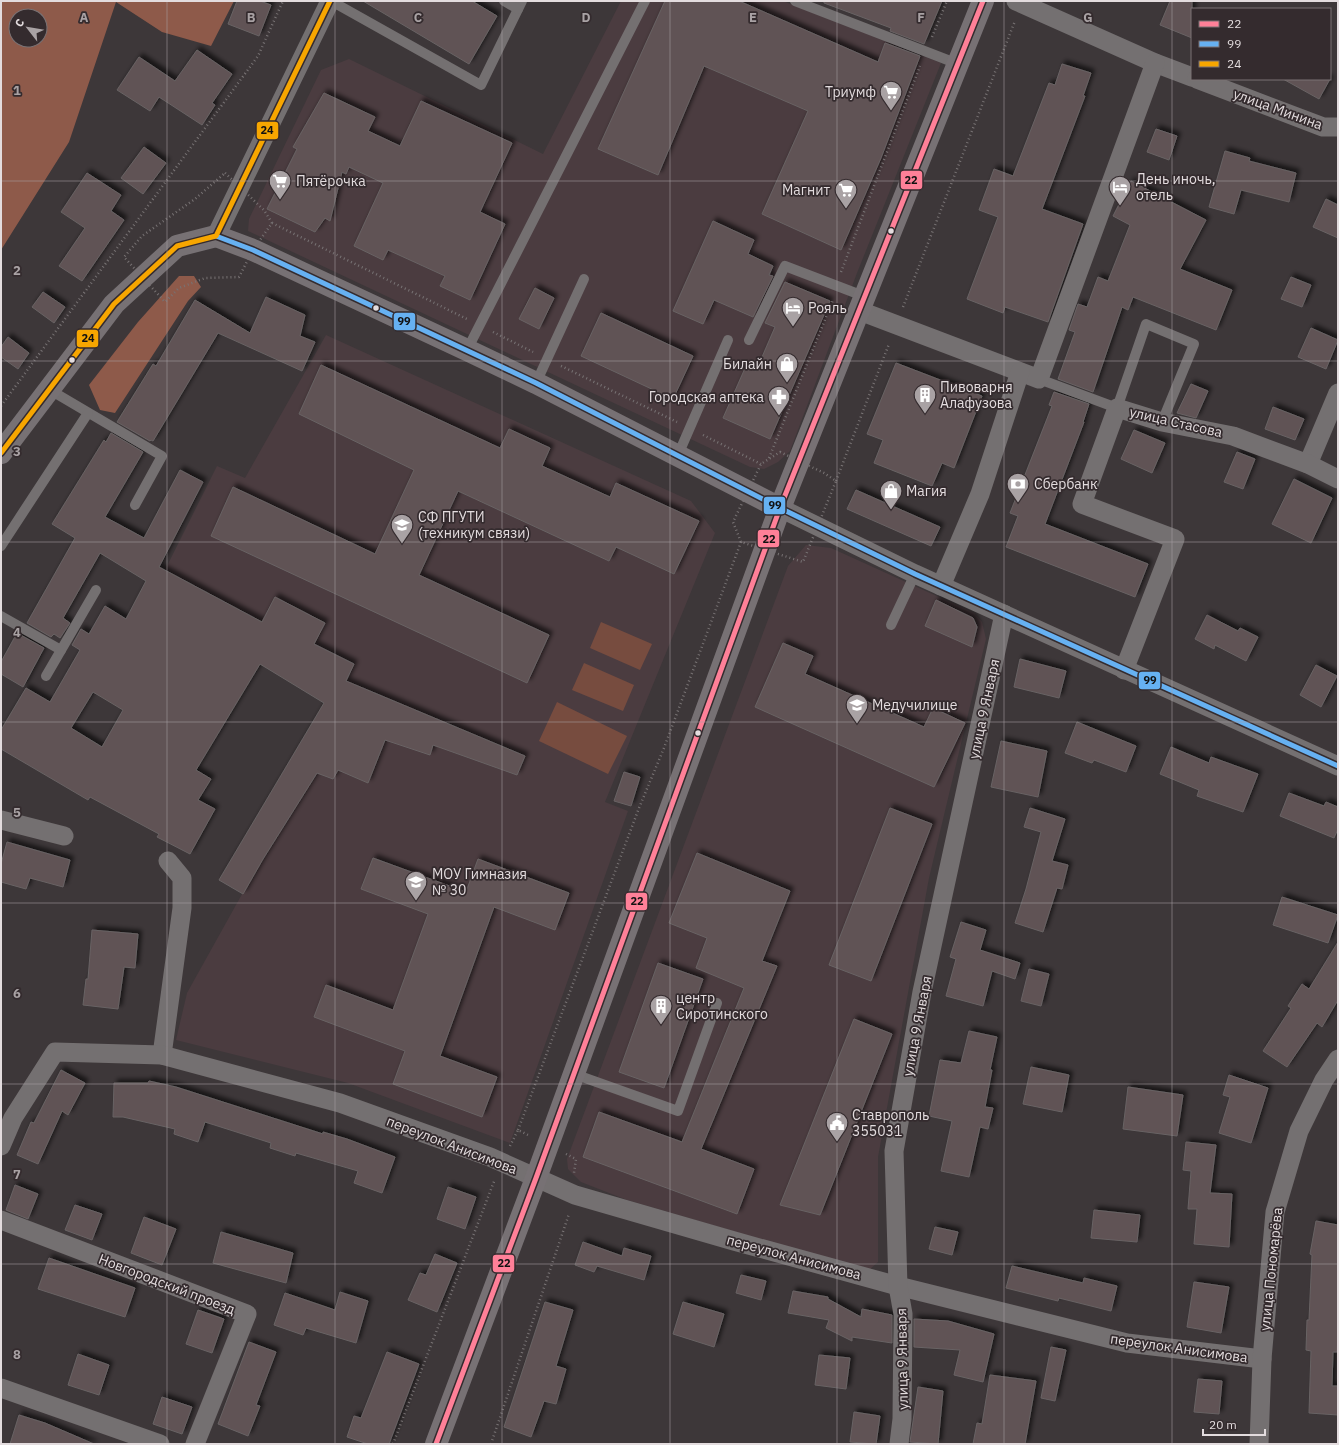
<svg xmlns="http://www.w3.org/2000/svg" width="1339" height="1445" viewBox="0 0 1339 1445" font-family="'IBM Plex Sans',sans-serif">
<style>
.built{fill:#4b3c40}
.green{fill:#774c3f}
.forest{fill:#8e5a4a;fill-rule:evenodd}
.building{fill:#615254;stroke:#686364;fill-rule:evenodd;filter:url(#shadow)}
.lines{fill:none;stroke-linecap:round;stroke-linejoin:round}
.path{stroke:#787374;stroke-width:2.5;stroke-dasharray:1 3;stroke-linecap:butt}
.service{stroke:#747071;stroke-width:10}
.minor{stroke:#747071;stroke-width:19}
.secondary{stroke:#777174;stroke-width:22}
.bus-1-casing{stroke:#342b2e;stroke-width:8}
.bus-2-casing{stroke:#342b2e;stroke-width:8}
.bus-3-casing{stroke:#342b2e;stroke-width:8}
.bus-1{stroke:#ff8098;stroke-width:5}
.bus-2{stroke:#66b1f2;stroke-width:5}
.bus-3{stroke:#f7a600;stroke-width:5}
.grid{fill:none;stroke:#a9a2a4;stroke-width:1;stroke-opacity:0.55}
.bus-dot{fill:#e3dcde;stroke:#342b2e;stroke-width:1.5}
.labels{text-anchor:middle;stroke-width:3.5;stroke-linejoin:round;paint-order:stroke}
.poi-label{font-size:14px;fill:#e3dcde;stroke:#342b2e;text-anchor:start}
.street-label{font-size:14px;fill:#e3dcde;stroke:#342b2e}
.grid-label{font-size:13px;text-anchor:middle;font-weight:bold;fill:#a9a2a4;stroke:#342b2e;stroke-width:3.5;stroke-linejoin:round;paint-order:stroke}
.line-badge{stroke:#342b2e;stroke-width:1.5}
.pale-badge-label{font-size:11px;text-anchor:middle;font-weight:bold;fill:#111}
</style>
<defs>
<filter id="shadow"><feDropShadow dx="3.5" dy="-3.5" stdDeviation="2" flood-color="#0009"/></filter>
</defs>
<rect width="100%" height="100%" fill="#3d3739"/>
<!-- built -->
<g class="built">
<polygon points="621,1 783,1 941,63 857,273 790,451 778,462 764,469 750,467 248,231 249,219 321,70 349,59 543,154"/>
<polygon points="326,335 691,501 715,533 605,802 628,811 510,1143 348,1083 176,1040 187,993 351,698 320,652 165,570 217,466 245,478"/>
<polygon points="806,545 831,548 974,613 982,622 986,639 929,878 878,1157 878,1262 868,1271 627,1200 581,1182 568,1169 567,1159 788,566"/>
</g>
<!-- green -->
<g class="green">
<polygon points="601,622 652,644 640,670 590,648"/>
<polygon points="584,663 634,685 623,711 572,690"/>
<polygon points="557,702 627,736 608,774 539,741"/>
</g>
<!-- forest -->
<g class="forest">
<path d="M1,1H234L211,46L162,32L116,2L69,142L1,250ZM16,16H40V40H16Z"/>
<polygon points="179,276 194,276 201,287 188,301 115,413 100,410 89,385 138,322"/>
</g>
<!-- building -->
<g class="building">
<polygon points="237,1 260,1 271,5 259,36 228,24"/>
<polygon points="363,1 472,1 497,16 469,64"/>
<polygon points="665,1 739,1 878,62 885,43 920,56 881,158 841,250 762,214 808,111 704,66 658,175 598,149"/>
<polygon points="824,1 942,1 924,44 890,31 891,28 824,3"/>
<polygon points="1170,1 1192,1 1192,38 1160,25"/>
<polygon points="197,50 232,74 212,103 215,105 202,125 159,97 150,111 117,90 139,57 175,81"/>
<polygon points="1062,64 1091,73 1083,96 1085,96 1042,209 1083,224 1048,322 1005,307 1003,313 967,299 998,217 979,210 994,169 1013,176 1049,83 1055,85"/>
<polygon points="1283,79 1330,79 1319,99"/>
<polygon points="324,93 375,117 368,131 400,146 421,101 512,143 480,212 505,224 470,300 440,286 445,276 388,250 383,260 354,246 383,183 349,167 346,174 342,172 330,221 325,218 315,232 267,209 297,149 293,147"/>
<polygon points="1156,129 1177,136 1169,160 1147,152"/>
<polygon points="144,147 166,163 143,194 121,178"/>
<polygon points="1225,151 1250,158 1249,161 1296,173 1289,202 1241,190 1234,214 1209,207"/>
<polygon points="87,173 121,195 111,211 124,220 82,281 59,266 85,228 61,212"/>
<polygon points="1131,181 1206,220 1180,269 1232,290 1216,330 1133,297 1128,310 1122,307 1093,392 1058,379 1075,332 1069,330 1078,304 1087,307 1098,277 1108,281 1130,225 1113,216"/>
<polygon points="1326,199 1338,205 1338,238 1313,227"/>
<polygon points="713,221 754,240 748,254 773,266 769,275 773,276 753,317 714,300 703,324 673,311"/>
<polygon points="1291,277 1311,285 1302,307 1281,299"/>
<polygon points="785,282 830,301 770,439 723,418 746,366 756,371 775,327 765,323"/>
<polygon points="535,288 554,298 539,329 519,319"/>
<polygon points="43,292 65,307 54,323 32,307"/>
<polygon points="266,297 305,315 300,336 315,342 302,371 218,333 153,441 151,440 150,441 117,422 153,364 156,366 195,300 250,333"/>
<polygon points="601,313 693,356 673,399 581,356"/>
<polygon points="1311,328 1338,340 1326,369 1298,357"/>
<polygon points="8,337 29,353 18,369 1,357 1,347"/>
<polygon points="896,363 982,396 954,468 942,463 932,486 874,463 883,440 867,434"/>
<polygon points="321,365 500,448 509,429 550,448 542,466 610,497 616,483 699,521 674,574 616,547 609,561 458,491 419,575 549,635 527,683 211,536 233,487 375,554 414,470 299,414"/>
<polygon points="1191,384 1208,391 1196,418 1177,413"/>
<polygon points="1054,392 1089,404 1083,422 1084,422 1045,524 1148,564 1135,597 1006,547 1018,516 1010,513 1052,406 1049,405"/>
<polygon points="1273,407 1304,419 1295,440 1265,429"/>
<polygon points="1134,430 1165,443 1152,473 1121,459"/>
<path d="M111,433L143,452L105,517L144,538L180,470L203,482L159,567L262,622L275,597L325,623L314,644L354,664L346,681L525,756L517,775L433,745L430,755L385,740L368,783L338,770L333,779L317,773L263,859L243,894L219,880L324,703L260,664L196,770L211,779L198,800L215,809L190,854L157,837L159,834L90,797L88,800L1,749V730L26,688L50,702L80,650L72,645L81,629L89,634L105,606L126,619L146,581L100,553L63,618L70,623L60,638L54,634L51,637L27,623L75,538L52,524L104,440L106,442ZM93,692L123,710L102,747L71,728Z"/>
<polygon points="1237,452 1255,459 1243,489 1224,482"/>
<polygon points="1294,479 1332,498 1311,543 1272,524"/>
<polygon points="856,490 940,527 931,546 847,509"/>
<polygon points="936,600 973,618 977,627 972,647 925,626"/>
<polygon points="1207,615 1238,631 1240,628 1258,637 1246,661 1215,645 1214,649 1195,639"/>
<polygon points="17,633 44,648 23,687 1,674 1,662"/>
<polygon points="783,643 813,656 805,674 924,727 933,708 965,723 934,787 755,707"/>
<polygon points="1020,659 1066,671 1059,698 1014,687"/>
<polygon points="1316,665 1337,676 1321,707 1300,695"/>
<polygon points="1077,722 1136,746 1126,772 1094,760 1092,763 1065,753"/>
<polygon points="1001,741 1047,751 1038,797 991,787"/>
<polygon points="1171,747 1209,763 1211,757 1258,774 1243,812 1197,796 1199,790 1160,774"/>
<polygon points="624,772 640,777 631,806 614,801"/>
<polygon points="1289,793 1324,806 1326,802 1338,807 1338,829 1334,838 1280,816"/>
<polygon points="890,808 932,824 871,981 829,965"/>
<polygon points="1030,808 1065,819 1052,861 1068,865 1062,889 1057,888 1043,932 1015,923 1026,889 1041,832 1024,827"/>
<polygon points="7,842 70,860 63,887 30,878 26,889 1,882 1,864"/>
<polygon points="697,853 790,891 762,961 777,966 701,1149 754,1169 737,1214 583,1157 599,1112 682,1142 744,988 696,968 707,938 669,923"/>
<polygon points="373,858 466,892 478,859 569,893 555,930 494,907 440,1056 497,1077 482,1117 393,1084 405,1051 314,1017 326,985 393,1010 428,914 361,889"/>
<polygon points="1282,897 1338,915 1328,943 1273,925"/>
<polygon points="961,922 986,930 980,950 1020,963 1015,979 992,971 983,1006 946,996 956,959 950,957"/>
<polygon points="92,930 138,934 135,968 124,967 118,1009 83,1005 86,979 88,979"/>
<polygon points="1338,942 1338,1000 1322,1027 1317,1023 1287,1067 1263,1051 1291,1008 1288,1006 1302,984 1309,989"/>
<polygon points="658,963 703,979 664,1088 619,1072"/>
<polygon points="1029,969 1049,974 1041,1006 1021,1001"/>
<polygon points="854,1019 892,1034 820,1215 780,1205"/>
<polygon points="969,1031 997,1037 990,1070 992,1070 985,1107 993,1108 988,1129 980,1127 969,1177 941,1171 952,1121 929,1116 940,1060 961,1063"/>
<polygon points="1031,1067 1069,1075 1062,1112 1023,1104"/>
<polygon points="61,1070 85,1083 68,1115 62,1111 38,1164 17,1155 31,1122 34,1123"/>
<polygon points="1229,1075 1268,1088 1251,1143 1219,1133 1230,1097 1223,1095"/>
<polygon points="149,1081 176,1087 323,1134 323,1132 347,1139 395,1157 382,1193 354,1183 358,1171 296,1153 295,1156 270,1148 271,1143 205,1122 198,1142 174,1134 175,1129 123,1117 113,1117 114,1083 148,1083"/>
<polygon points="1128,1087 1183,1095 1177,1136 1123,1129"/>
<polygon points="1186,1142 1216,1145 1210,1193 1232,1194 1229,1247 1194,1244 1197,1209 1188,1209 1191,1171 1183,1170"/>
<polygon points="15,1185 38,1194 28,1219 6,1210"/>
<polygon points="448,1187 476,1197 465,1229 437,1219"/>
<polygon points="75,1205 102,1214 92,1240 65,1230"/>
<polygon points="1094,1210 1140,1215 1137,1242 1091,1238"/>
<polygon points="144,1217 176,1229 162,1265 131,1253"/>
<polygon points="1316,1221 1338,1225 1338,1336 1337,1352 1333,1352 1332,1386 1338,1386 1338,1415 1309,1413 1311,1351 1306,1350 1307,1320 1309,1320 1312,1255 1310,1254"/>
<polygon points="935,1227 958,1232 952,1255 929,1249"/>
<polygon points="221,1232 293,1253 286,1283 213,1263"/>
<polygon points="583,1242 622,1256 624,1248 651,1256 644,1280 597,1266 594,1272 575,1265"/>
<polygon points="435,1254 457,1263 437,1312 408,1300 420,1273 426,1275"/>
<polygon points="49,1258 135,1288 125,1317 38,1289"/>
<polygon points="1012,1266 1083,1283 1084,1278 1117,1286 1111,1311 1059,1298 1058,1301 1006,1288"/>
<polygon points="741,1275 766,1281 761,1300 736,1293"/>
<polygon points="1194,1282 1229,1287 1221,1333 1187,1327"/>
<polygon points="793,1291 828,1297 828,1299 861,1317 862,1309 892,1315 892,1343 852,1337 852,1341 826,1328 829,1320 788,1313"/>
<polygon points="340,1292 368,1301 356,1343 306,1328 303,1335 274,1325 285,1293 335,1310"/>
<polygon points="545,1302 573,1310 556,1366 566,1369 556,1404 544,1401 531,1437 504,1427"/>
<polygon points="683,1302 724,1314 714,1347 673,1334"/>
<polygon points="198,1310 224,1319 212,1353 186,1344"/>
<polygon points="914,1319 948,1321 994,1334 983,1382 954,1375 960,1350 914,1347"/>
<polygon points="249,1342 276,1352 256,1405 260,1406 248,1436 218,1424"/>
<polygon points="1051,1347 1066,1350 1055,1401 1041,1398"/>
<polygon points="387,1352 419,1364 389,1444 368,1444 347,1437 354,1416 361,1418"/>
<polygon points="78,1354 109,1365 99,1395 68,1385"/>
<polygon points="819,1355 850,1358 846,1389 815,1385"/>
<polygon points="990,1375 1036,1381 1025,1444 973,1444 977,1423 982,1424"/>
<polygon points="1198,1379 1222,1381 1219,1414 1194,1412"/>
<polygon points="918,1387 943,1391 938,1444 910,1442"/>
<polygon points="162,1397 192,1407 182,1434 153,1424"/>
<polygon points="854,1412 880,1416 876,1444 850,1442"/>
<polygon points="19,1415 45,1423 94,1444 10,1444"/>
</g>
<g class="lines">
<!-- path -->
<g class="path">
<polyline points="932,37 947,1"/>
<polygon points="225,173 264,210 272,223 253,250 239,277 205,278 179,288 165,302 124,257 142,236 195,199"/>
<polyline points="272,223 467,319"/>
<polyline points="841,272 920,66"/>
<polyline points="903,307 1015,21"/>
<polyline points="493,332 533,352"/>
<polyline points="561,366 677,422"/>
<polyline points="1,406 258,56 283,1"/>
<polyline points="703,435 761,464"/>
<polygon points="780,452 824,473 836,481 803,562 741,542 733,522 761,464"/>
<polyline points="769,458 833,300"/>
<polyline points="836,481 889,344"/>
<polyline points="518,1130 639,808 664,748 741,542"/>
<polyline points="510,1146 518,1130 530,1136"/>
<polyline points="566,1154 576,1159 574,1173"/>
<polyline points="393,1444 495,1179"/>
<polyline points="491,1444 569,1214"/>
</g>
<!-- service -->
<g class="service">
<polyline points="331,1 481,85 522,1"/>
<polyline points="504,1 518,9"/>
<polyline points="795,1 958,64"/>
<polyline points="749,340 785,266 866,297"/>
<polyline points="467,350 645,1"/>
<polyline points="1039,379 1117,408 1146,324 1194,344 1162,422"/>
<polyline points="536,383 584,279"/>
<polyline points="50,390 162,456 135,505"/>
<polyline points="678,455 728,340"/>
<polyline points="1,546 88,413"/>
<polyline points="1,616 61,650"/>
<polyline points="891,625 915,574"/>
<polyline points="46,676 96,590"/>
<polyline points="574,1074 678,1111 717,1003"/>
</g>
<!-- minor -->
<g class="minor">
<polyline points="1016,1 1155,63 1192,77"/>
<polyline points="1197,79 1323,127 1338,127"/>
<polyline points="216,236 330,1"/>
<polyline points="860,311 1039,379 1155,63"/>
<polyline points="1308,464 1338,393"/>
<polyline points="780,508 915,574 1338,766"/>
<polyline points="941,586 980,494 1020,372"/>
<polyline points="1124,670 1175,539 1082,504 1117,408 1162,422 1233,436 1308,464 1338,479"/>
<polyline points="1,820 64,836"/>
<polyline points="162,1055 182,908 182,878 168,861"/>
<polyline points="1,1146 13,1118 55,1052 162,1055 340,1103 490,1157 575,1195 734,1241 898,1286 1127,1343 1262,1359"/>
<polyline points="1,1220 247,1314 195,1444"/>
<polyline points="1,1388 160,1444"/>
<polyline points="899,1444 902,1419 903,1314 898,1286 894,1151 922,992 1004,614"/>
<polyline points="1259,1444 1262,1359 1275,1212 1299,1131 1324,1080 1338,1059"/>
</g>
<!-- secondary -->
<g class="secondary">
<polyline points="1,453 114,304 177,246 216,236 253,250 467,350 536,383 780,508"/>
<polyline points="436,1444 536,1178 780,508 983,1"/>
</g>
<!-- bus-1 casing -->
<g class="bus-1-casing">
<polyline id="bus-1" points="436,1444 536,1178 780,508 983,1"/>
</g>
<!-- bus-2 casing -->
<g class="bus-2-casing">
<polyline id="bus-2" points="216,236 253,250 536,383 780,508 915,574 1338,766"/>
</g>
<!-- bus-3 casing -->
<g class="bus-3-casing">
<polyline id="bus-3" points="1,453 114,304 177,246 216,236 330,1"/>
</g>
<!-- bus-1 -->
<use href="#bus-1" class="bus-1"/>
<!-- bus-2 -->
<use href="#bus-2" class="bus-2"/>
<!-- bus-3 -->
<use href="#bus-3" class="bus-3"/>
</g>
<!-- grid -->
<path class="grid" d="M167,1V1444M335,1V1444M502,1V1444M670,1V1444M837,1V1444M1004,1V1444M1172,1V1444M1,181H1338M1,361H1338M1,542H1338M1,722H1338M1,903H1338M1,1084H1338M1,1264H1338"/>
<!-- icons -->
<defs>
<g id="supermarket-pin" transform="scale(1.15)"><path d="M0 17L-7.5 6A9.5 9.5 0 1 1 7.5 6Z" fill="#a9a2a4" stroke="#342b2e"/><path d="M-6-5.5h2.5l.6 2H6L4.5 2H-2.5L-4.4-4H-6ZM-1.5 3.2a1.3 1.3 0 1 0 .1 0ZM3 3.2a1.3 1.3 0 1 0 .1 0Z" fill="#fff"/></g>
<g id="hotel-pin" transform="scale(1.15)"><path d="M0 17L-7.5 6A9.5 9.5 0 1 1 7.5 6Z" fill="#a9a2a4" stroke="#342b2e"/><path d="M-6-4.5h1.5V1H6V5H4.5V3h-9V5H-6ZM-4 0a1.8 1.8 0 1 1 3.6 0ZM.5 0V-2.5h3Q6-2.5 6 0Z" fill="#fff"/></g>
<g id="shop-pin" transform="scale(1.15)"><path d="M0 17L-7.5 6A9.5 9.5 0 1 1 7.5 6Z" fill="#a9a2a4" stroke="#342b2e"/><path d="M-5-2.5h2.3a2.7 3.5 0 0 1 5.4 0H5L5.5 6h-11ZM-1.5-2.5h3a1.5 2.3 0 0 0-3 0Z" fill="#fff"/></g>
<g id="building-pin" transform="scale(1.15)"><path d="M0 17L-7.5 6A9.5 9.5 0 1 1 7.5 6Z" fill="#a9a2a4" stroke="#342b2e"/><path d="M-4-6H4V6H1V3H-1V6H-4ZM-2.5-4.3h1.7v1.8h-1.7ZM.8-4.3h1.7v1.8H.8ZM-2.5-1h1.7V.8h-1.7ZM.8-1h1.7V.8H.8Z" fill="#fff"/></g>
<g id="pharmacy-pin" transform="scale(1.15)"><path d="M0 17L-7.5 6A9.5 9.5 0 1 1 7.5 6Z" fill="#a9a2a4" stroke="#342b2e"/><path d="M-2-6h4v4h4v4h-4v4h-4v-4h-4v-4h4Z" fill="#fff"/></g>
<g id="bank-pin" transform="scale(1.15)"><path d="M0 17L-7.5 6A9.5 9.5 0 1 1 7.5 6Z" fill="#a9a2a4" stroke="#342b2e"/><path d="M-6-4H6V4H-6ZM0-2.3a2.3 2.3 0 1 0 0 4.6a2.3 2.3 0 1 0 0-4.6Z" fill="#fff"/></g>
<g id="university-pin" transform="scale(1.15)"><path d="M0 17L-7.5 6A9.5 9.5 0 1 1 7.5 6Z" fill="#a9a2a4" stroke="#342b2e"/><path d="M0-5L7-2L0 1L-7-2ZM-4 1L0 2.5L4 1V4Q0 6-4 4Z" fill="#fff"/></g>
<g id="school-pin" transform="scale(1.15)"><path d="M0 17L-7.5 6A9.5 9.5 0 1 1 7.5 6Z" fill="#a9a2a4" stroke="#342b2e"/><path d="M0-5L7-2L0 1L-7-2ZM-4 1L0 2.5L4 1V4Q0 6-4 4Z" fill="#fff"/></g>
<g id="civic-pin" transform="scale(1.15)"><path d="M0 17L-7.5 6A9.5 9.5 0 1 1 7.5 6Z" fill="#a9a2a4" stroke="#342b2e"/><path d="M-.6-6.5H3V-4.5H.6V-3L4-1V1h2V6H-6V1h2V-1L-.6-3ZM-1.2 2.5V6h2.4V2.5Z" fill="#fff"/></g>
</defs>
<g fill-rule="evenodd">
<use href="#supermarket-pin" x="891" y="92"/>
<use href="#supermarket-pin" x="280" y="181"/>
<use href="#hotel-pin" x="1120" y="187"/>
<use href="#supermarket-pin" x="846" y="190"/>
<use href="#hotel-pin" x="793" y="308"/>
<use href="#shop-pin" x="787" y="364"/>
<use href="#building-pin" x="925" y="395"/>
<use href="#pharmacy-pin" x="779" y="397"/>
<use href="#bank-pin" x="1018" y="484"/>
<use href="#shop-pin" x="891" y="491"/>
<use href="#university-pin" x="402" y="525"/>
<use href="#university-pin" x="857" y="705"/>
<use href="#school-pin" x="416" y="882"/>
<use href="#building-pin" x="661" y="1006"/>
<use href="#civic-pin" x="837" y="1123"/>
</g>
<!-- markers -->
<g class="bus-dot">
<circle cx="891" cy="231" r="3.5"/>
<circle cx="376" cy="308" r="3.5"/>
<circle cx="72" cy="360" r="3.5"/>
<circle cx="698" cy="733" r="3.5"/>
</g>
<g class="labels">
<!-- poi labels -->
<g class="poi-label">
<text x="876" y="97" text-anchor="end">Триумф</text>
<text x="1136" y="184">День иночь,<tspan x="1136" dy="16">отель</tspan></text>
<text x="296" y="186">Пятёрочка</text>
<text x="830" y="195" text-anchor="end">Магнит</text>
<text x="808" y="313">Рояль</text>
<text x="772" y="369" text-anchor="end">Билайн</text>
<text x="940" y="392">Пивоварня<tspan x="940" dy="16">Алафузова</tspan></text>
<text x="764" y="402" text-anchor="end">Городская аптека</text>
<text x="1034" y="489">Сбербанк</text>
<text x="906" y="496">Магия</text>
<text x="418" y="522">СФ ПГУТИ<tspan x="418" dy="16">(техникум связи)</tspan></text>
<text x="872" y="710">Медучилище</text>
<text x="432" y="879">МОУ Гимназия<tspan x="432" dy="16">№ 30</tspan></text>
<text x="676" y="1003">центр<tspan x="676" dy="16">Сиротинского</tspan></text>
<text x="852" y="1120">Ставрополь<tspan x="852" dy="16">355031</tspan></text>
</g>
<!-- street labels -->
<g class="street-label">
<text transform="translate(1278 109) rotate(20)" y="5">улица Минина</text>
<text transform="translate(1176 422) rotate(13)" y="5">улица Стасова</text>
<text transform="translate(984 709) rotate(-78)" y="5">улица 9 Января</text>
<text transform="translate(917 1026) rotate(-79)" y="5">улица 9 Января</text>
<text transform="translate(452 1145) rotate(21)" y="5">переулок Анисимова</text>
<text transform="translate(794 1257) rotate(15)" y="5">переулок Анисимова</text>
<text transform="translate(1271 1269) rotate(-84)" y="5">улица Пономарёва</text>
<text transform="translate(167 1284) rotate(21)" y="5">Новгородский проезд</text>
<text transform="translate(1179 1348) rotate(8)" y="5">переулок Анисимова</text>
<text transform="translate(902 1359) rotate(-91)" y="5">улица 9 Января</text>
</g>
</g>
<g class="grid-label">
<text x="84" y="22">A</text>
<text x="251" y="22">B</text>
<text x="418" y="22">C</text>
<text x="586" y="22">D</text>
<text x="753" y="22">E</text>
<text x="921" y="22">F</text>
<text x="1088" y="22">G</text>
<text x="17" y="95">1</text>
<text x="17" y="275">2</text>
<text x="17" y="456">3</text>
<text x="17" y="637">4</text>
<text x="17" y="817">5</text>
<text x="17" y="998">6</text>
<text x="17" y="1179">7</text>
<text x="17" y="1359">8</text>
</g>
<g class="line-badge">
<rect x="256" y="121" width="23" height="19" rx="4" fill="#f7a600"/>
<rect x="900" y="170" width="23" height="20" rx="4" fill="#ff8098"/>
<rect x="393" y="312" width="23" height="19" rx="4" fill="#66b1f2"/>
<rect x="76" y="329" width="23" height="19" rx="4" fill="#f7a600"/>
<rect x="763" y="496" width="23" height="19" rx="4" fill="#66b1f2"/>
<rect x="757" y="529" width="23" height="19" rx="4" fill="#ff8098"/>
<rect x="1138" y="671" width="23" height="19" rx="4" fill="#66b1f2"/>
<rect x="625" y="892" width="23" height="19" rx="4" fill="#ff8098"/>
<rect x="492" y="1254" width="23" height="19" rx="4" fill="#ff8098"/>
</g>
<g class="pale-badge-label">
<text x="267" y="134">24</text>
<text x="911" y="184">22</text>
<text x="404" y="325">99</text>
<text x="88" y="342">24</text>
<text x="775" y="509">99</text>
<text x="769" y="543">22</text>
<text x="1150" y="684">99</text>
<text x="637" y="905">22</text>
<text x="504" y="1267">22</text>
</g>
<!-- border -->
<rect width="1339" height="1445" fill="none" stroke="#e3dcde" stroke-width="4"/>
<!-- legend -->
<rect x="1191" y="8" width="140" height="72" fill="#342b2e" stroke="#7a7274"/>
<rect x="1199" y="21" width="20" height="6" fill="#ff8098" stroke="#7a7274"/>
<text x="1227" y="28" font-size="12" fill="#e3dcde">22</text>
<rect x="1199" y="41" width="20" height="6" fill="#66b1f2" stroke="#7a7274"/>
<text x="1227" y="48" font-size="12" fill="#e3dcde">99</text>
<rect x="1199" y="61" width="20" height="6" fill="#f7a600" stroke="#7a7274"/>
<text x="1227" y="68" font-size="12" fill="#e3dcde">24</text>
<!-- north arrow -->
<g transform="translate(28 28) rotate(301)"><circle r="19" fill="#342b2e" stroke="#7a7274"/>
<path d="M0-3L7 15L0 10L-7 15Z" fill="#a9a2a4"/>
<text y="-6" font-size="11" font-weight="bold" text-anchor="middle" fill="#e3dcde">С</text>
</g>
<!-- scale -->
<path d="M1203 1429v6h62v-6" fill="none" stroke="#e3dcde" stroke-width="2"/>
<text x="1209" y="1429" font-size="12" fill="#e3dcde" stroke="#342b2e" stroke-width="3" paint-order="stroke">20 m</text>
</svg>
